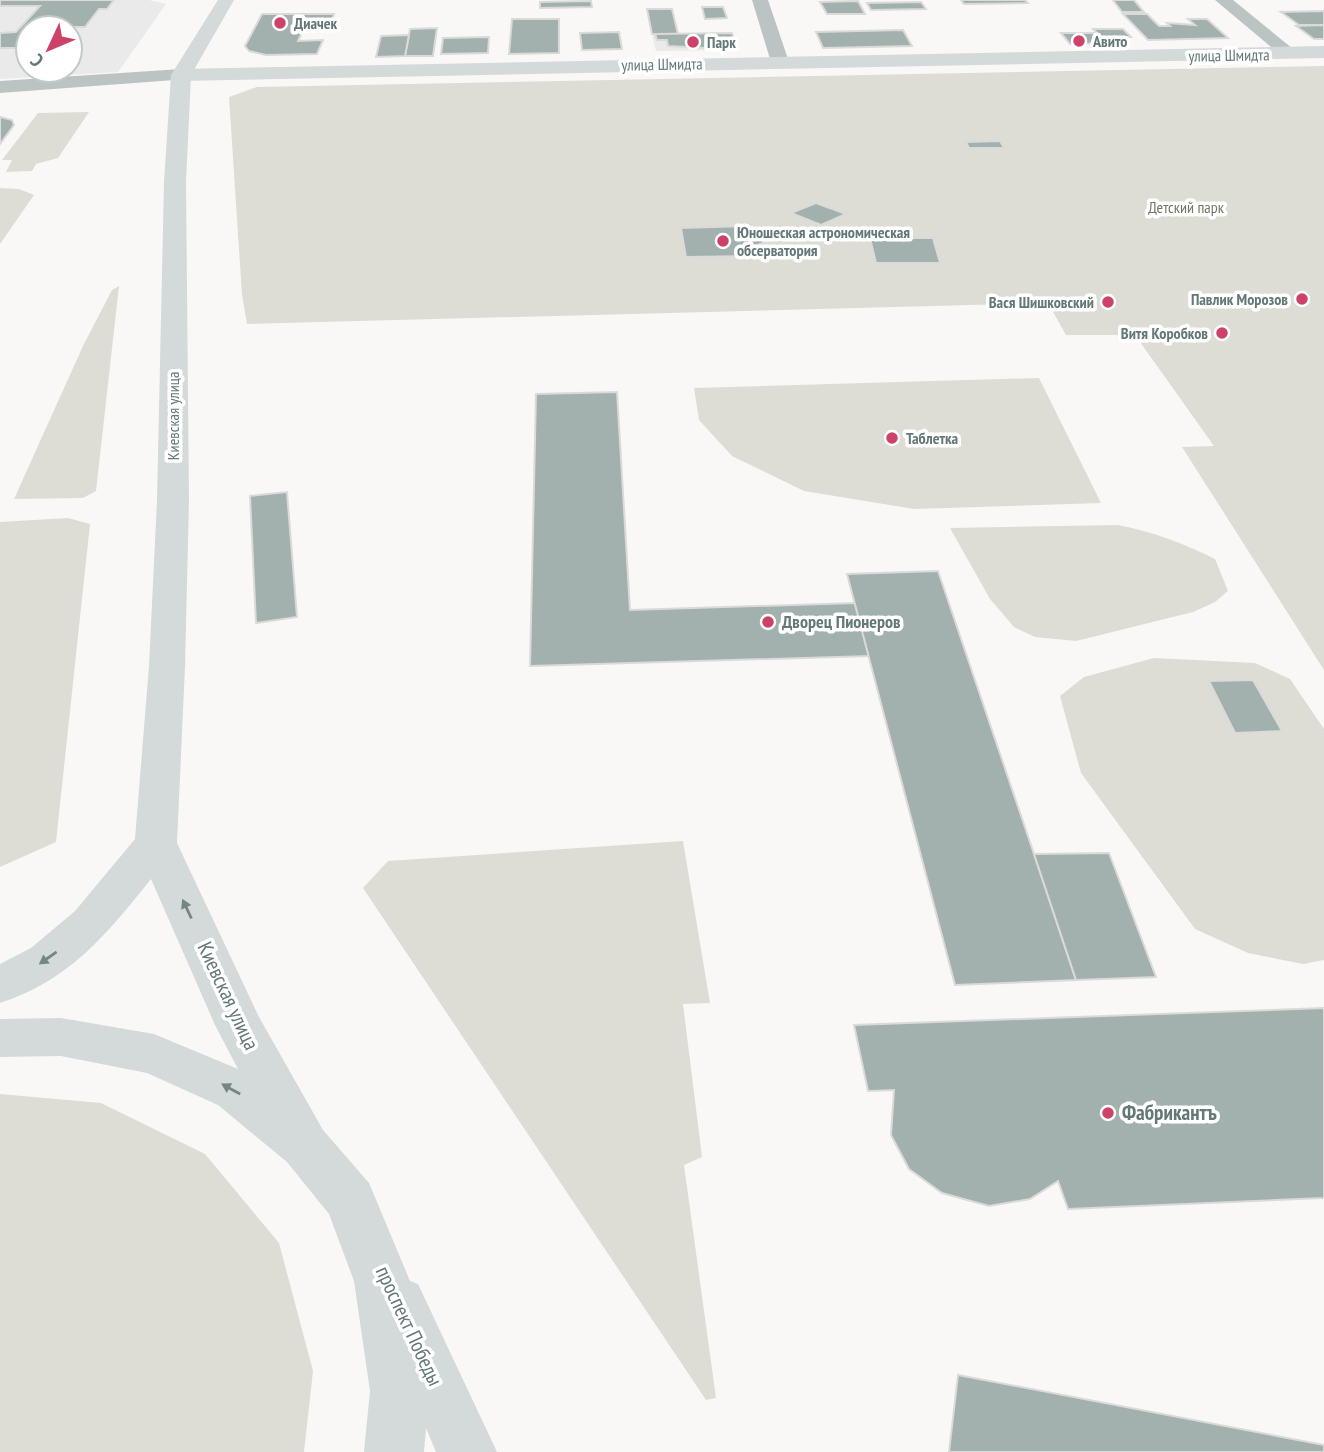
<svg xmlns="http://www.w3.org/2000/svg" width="1324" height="1452" viewBox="0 0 1324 1452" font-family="'PT Sans Narrow',sans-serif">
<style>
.built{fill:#e9eae9;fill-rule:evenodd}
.green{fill:#ddddd6}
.building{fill:#a2b0ae;stroke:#dadad9;stroke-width:2}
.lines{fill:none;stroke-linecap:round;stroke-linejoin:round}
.minor{fill:#bcc4c3;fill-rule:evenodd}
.secondary{fill:#d4d9d9;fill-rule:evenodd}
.primary{fill:#d4d9d9;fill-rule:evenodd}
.oneway{fill:#748786}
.poi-dot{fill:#cd4268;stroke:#fff;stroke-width:2.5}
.labels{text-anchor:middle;stroke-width:7;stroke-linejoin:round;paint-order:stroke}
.far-poi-label{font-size:16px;font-weight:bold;fill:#637877;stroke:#fff;text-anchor:start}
.far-street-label{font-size:16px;fill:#637877;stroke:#fff}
.far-park-label{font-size:16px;fill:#717766;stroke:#fff}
.poi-label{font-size:18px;font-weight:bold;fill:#637877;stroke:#fff;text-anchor:start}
.near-street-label{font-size:21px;fill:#637877;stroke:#fff}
.near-poi-label{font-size:21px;font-weight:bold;fill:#637877;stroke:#fff;text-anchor:start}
</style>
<rect width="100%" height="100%" fill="#f9f8f7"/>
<!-- built -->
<g class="built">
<path d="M0,0H149L166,4L118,72L0,79ZM28,28H70V70H28Z"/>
<polygon points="732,33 738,50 656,51 652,34"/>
</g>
<!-- green -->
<g class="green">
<polygon points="1324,66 1324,670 1182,447 1214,446 1135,335 1066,335 1048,303 247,324 242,295 229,97 257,87"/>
<polygon points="89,112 58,158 36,164 32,171 6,172 12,160 2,160 38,113"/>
<polygon points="0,188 19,189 34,195 0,244"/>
<polygon points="119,286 96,491 83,498 14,499 83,346 112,290"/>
<polygon points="1039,378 1101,503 914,509 804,491 732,456 699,420 694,388"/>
<polygon points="68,518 90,524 56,842 0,867 0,522"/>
<path d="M1118,525C1153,532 1183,543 1215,559L1228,591L1215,602L1193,612L1076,641L1035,637L1014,627L990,599L950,528Z"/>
<polygon points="1154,658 1255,663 1290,679 1324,729 1324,960 1303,964 1248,953 1195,929 1081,773 1060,696 1084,677"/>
<polygon points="683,841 710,1003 683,1004 702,1157 684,1165 716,1398 706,1400 363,888 388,861"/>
<polygon points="0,1094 101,1103 205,1154 279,1243 313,1371 304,1452 0,1452"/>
</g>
<!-- building -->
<g class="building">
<polygon points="0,0 114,0 107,9 99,9 85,27 74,27 70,32 70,28 28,28 28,48 0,48 0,33 16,32 40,6 0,6"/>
<polygon points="961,0 1025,0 1028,3 964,4"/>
<polygon points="1113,0 1134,0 1144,12 1122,12"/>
<polygon points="591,1 592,7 540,8 540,2"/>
<polygon points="858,1 865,14 827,14 820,2"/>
<polygon points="921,2 926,9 871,10 867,3"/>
<polygon points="702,7 723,7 727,18 705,19"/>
<polygon points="647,9 672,9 678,34 652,34"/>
<polygon points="1324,11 1324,25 1299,25 1281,12"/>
<polygon points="262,14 334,14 332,20 306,24 298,41 323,40 317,54 266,55 249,51 245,46"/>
<polygon points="1123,14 1147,14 1159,26 1170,26 1167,23 1195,25 1188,19 1207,19 1228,38 1148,40"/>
<polygon points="512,19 559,19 559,53 509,54"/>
<polygon points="1324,25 1324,39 1314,39 1296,26"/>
<polygon points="437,28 433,56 405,56 410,29"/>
<polygon points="1093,29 1123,29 1131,37 1107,37 1112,43 1070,44 1061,33 1097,33"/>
<polygon points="903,30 912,46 823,48 816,32"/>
<polygon points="619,32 622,49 582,50 580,33"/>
<polygon points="732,33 734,38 717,38 719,45 705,45 706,48 668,46 667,40 657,40 655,34"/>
<polygon points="409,35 405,56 376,57 381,36"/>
<polygon points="489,37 488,53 441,54 443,38"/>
<polygon points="0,117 12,120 14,125 0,144"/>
<polygon points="1000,141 1004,148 969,148 966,142"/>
<polygon points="816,203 846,214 821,225 791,213"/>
<polygon points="745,226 747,235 757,236 764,243 750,247 752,256 686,257 681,228"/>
<polygon points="870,238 933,238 940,263 876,263"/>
<polygon points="617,392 630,610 855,603 870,656 530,666 536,394"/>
<polygon points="287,492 297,617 256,623 250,496"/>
<polygon points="938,571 1034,854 1076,980 955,985 847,574"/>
<polygon points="1253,680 1282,731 1235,733 1209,681"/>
<polygon points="1109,853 1156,977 1076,980 1034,854"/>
<polygon points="1324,1008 1324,1198 1068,1209 1058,1181 1030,1199 989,1206 942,1193 909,1169 891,1135 894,1090 868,1091 854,1025"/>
<polygon points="958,1375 1324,1445 1324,1452 949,1452"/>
</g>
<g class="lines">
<!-- minor -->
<g class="minor">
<polygon points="752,0 768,0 789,62 787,66 773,66 771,62"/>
<polygon points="1215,0 1233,0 1298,53 1295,57 1283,57"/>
<polygon points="181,69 191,75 188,79 0,93 0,81"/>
</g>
<!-- secondary -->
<polygon class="secondary" points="1324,46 1324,58 181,81 171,75 181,69"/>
<!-- primary -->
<path class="primary" d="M218,0H234L191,75L186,182L189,500L185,666L177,843L259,1017L323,1130L369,1183L410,1281L418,1284L497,1452H436L426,1428L424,1452H364L370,1391L354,1281L329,1214L287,1162L218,1105L147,1073L61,1056L0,1057V1019L61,1018L154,1034L238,1069L215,1025L151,879C107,934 69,981 0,1003V964L31,948L75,911L135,839L149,666L157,500L164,182L171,75Z"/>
</g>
<!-- one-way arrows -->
<defs><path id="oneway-solid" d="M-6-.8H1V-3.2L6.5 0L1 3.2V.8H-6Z" transform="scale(1.75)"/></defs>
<g class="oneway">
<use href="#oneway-solid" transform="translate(187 909) rotate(-115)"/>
<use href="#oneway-solid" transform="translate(48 958) rotate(145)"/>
<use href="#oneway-solid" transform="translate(231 1089) rotate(-151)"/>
</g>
<!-- markers -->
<g class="poi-dot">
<circle cx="280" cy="23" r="7"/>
<circle cx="1079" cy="41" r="7"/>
<circle cx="693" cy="42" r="7"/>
<circle cx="723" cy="241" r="7"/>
<circle cx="1302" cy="299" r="7"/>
<circle cx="1108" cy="302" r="7"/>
<circle cx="1222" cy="333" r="7"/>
<circle cx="892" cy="438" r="7"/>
<circle cx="768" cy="622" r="7"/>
<circle cx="1108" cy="1113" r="7"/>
</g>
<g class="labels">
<!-- far-poi labels -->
<g class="far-poi-label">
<text x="294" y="29">Диачек</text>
<text x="1093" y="47">Авито</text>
<text x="707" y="48">Парк</text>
<text x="737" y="238">Юношеская астрономическая<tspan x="737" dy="18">обсерватория</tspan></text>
<text x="1288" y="305" text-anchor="end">Павлик Морозов</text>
<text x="1094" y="308" text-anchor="end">Вася Шишковский</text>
<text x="1208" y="339" text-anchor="end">Витя Коробков</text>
<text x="906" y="444">Таблетка</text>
</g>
<!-- far-street labels -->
<g class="far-street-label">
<text transform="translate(1229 55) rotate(-1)" y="6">улица Шмидта</text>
<text transform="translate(662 64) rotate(-1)" y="6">улица Шмидта</text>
<text transform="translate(173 416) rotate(-90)" y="6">Киевская улица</text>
</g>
<!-- far-park labels -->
<g class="far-park-label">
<text x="1186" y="213">Детский парк</text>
</g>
<!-- poi labels -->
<g class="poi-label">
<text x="782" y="628">Дворец Пионеров</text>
</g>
<!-- near-street labels -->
<g class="near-street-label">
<text transform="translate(228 996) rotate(65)" y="7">Киевская улица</text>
<text transform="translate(409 1326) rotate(65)" y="7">проспект Победы</text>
</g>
<!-- near-poi labels -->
<g class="near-poi-label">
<text x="1122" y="1120">Фабрикантъ</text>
</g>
</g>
<!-- north arrow -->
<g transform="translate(49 49) rotate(226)"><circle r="33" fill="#ffffff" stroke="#c1c9c9" stroke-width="2"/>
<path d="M0-5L12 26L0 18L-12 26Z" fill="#cd4268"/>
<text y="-10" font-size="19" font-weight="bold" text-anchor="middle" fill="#637877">С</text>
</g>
</svg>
